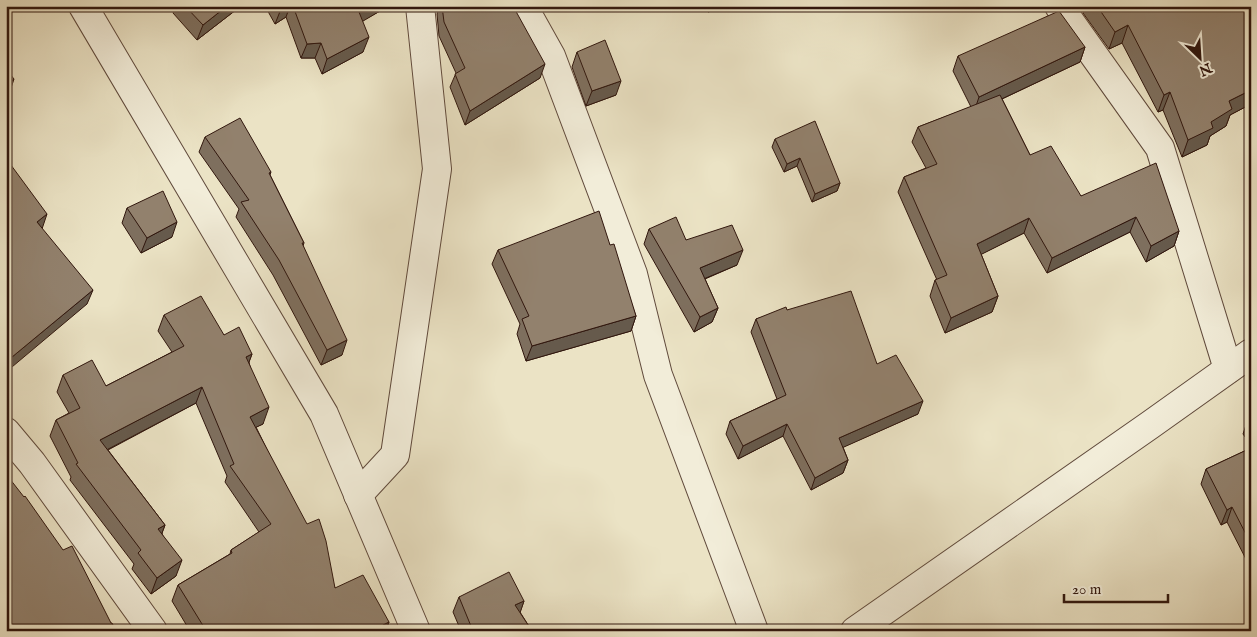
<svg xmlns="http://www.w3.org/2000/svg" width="1257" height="637" viewBox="0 0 1257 637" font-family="'IM FELL English',serif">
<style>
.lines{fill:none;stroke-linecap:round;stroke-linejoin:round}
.minor-casing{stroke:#604a3c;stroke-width:30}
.minor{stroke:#f2edd9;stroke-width:28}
.wall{fill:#7e6f5e;stroke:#31170e}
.shaded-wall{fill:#665a4c;stroke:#31170e}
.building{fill:#92816d;stroke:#31170e}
</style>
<rect width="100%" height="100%" fill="#ebe3c5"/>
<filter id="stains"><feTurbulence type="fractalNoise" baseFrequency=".004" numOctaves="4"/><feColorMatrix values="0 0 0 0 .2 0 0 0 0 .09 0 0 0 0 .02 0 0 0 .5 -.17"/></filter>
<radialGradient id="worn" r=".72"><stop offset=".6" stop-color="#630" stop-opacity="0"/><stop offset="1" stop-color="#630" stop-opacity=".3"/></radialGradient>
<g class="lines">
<!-- minor casing -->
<g class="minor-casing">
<g id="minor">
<polyline points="83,6 324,414 416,631"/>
<polyline points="523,6 551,56 633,274 658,375 754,631"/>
<polyline points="1059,6 1160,148 1228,369"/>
<polyline points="6,432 32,463 153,631"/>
<polyline points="358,495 395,455 437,169 420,6"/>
<polyline points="855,631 1150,425 1251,353"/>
</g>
</g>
<!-- minor -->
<use href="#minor" class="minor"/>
</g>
<!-- wall -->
<g class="wall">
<polygon points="175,6 241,6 197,40 173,13"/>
<polygon points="265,6 382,6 380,11 362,21 363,52 322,74 315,58 301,58 286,17 275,24"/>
<polygon points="439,6 513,6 540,78 465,125 450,87 456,73 439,36 437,14"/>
<polygon points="706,6 728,6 708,12"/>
<polygon points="1086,6 1251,6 1251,104 1230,115 1226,126 1210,136 1207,145 1182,157 1163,110 1158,112 1122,43 1109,49 1083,13"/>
<polygon points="1085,47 1080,62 1002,99 1030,155 1081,196 1179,231 1174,246 1146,262 1130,232 1047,273 1024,233 981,254 998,296 992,312 945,333 930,296 935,280 937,280 898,192 904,177 926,168 912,142 918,127 971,107 953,71 958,56"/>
<polygon points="577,52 616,95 586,106 572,67"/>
<polygon points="205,137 271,172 270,175 304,243 303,246 342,355 321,365 273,275 236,217 239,209 199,152"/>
<polygon points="775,139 840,183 837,191 812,202 797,166 784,172 772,147"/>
<polygon points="127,208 172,237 141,253 122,223"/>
<polygon points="649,229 686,240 737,265 705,279 718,308 712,322 694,332 644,244"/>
<polygon points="610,245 636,316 631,331 526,361 517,334 520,324 492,264 498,250"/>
<polygon points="787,310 877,364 918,414 843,447 848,460 843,473 811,490 783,436 738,459 726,434 730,421 777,399 751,332 756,319"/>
<polygon points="164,315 224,335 252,354 249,362 263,424 256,427 335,588 389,622 386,631 190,631 172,601 178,585 230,554 231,550 259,532 225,482 227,476 196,403 108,450 165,525 162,533 176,576 151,594 132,569 134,564 70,480 71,477 50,436 56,420 69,413 57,392 63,375 106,386 172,352 158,331"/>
<polygon points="1251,418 1251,445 1243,434 1248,419"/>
<polygon points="1251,448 1251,567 1250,567 1227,522 1221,525 1201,484 1206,469"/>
<polygon points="459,597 524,601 520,612 532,631 461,631 453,612"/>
</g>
<!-- shaded-wall -->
<g class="shaded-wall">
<polygon points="227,6 241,6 197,40 203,25"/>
<polygon points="285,6 290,6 286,17 275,24 281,9"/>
<polygon points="368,6 382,6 380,11 353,27 359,12"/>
<polygon points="710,6 728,6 708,12"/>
<polygon points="1128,25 1122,43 1109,49 1115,32"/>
<polygon points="369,37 363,52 322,74 327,59"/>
<polygon points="321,43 315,58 301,58 307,44"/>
<polygon points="1085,47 1080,62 974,112 979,97"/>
<polygon points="545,64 540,78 465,125 470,111"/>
<polygon points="14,79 8,97 6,98 6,86"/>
<polygon points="621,81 616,95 586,106 592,91"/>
<polygon points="1251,90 1251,104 1230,115 1226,126 1210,136 1207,145 1182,157 1188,140 1211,122 1229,101"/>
<polygon points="1170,92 1163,110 1158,112 1164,95"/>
<polygon points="800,158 797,166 784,172 787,164"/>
<polygon points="840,183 837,191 812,202 815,194"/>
<polygon points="47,214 42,229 37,222"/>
<polygon points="1136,217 1130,232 1047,273 1052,258"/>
<polygon points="1029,218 1024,233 972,259 977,244"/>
<polygon points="177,222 172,237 141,253 147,238"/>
<polygon points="1179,231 1174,246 1146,262 1151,246"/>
<polygon points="743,250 737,265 694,283 700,268"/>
<polygon points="93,290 87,304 6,372 6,362"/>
<polygon points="998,296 992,312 945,333 951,318"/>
<polygon points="718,308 712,322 694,332 700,317"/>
<polygon points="636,316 631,331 526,361 532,346"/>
<polygon points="347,340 342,355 321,365 327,350"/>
<polygon points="252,354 246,370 246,357"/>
<polygon points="202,387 196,403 95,456 100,440"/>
<polygon points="923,401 918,414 835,451 839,438"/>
<polygon points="269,407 263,424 244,433 250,417"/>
<polygon points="787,424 783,436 738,459 743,446"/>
<polygon points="848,460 843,473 811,490 815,478"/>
<polygon points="1232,507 1227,522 1221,525 1227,510"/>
<polygon points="165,525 159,541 158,529"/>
<polygon points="182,560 176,576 151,594 157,578"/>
<polygon points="524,601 519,616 515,605"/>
<polygon points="389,622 385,631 383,625"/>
</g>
<!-- building -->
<g class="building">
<polygon points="185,6 227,6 203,25"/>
<polygon points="279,6 285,6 281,9"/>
<polygon points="293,6 368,6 359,12 369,37 327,59 321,43 307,44"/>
<polygon points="442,6 513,6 545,64 470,111 455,74 465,68 444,22"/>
<polygon points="1097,6 1251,6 1251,90 1229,101 1232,109 1211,122 1213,128 1188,140 1170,92 1164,95 1128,25 1115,32"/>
<polygon points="1059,11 1085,47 979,97 958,56"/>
<polygon points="605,40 621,81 592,91 577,52"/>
<polygon points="6,69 14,79 6,86"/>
<polygon points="1000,95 1030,155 1051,146 1081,196 1156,163 1179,231 1151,246 1136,217 1052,258 1029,218 977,244 998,296 951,318 935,280 947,275 904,177 937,164 918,127"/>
<polygon points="240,118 271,172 269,173 304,243 302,243 347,340 327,350 279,260 241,202 249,200 205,137"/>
<polygon points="815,121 840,183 815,194 800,158 787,164 775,139"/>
<polygon points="8,161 47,214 37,222 93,290 6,362 6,162"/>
<polygon points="163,191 177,222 147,238 127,208"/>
<polygon points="599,211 610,245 614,244 636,316 532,346 522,319 529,316 498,250"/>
<polygon points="676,217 686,240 732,225 743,250 700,268 718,308 700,317 649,229"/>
<polygon points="851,291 877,364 896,355 923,401 839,438 848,460 815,478 787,424 743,446 730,421 786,395 756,319 786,307 787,310"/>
<polygon points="201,296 224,335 239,327 252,354 246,357 269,407 250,417 307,524 319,519 326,541 335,588 363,575 389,622 383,625 386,631 207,631 202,624 178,585 232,553 231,550 271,524 230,466 234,464 202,387 100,440 165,525 158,529 182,560 157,578 138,553 141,550 76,464 78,463 56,420 80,408 63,375 92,360 106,386 184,346 164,315"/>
<polygon points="1251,448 1251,544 1232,507 1227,510 1206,469"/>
<polygon points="6,474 24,497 25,496 63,550 72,546 111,623 112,623 116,631 6,631"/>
<polygon points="509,572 524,601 515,605 532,631 473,631 459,597"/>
</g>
<!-- margin -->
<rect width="1257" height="637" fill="none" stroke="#ebe3c5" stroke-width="25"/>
<rect x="8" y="8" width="1242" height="622" fill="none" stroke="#31170e" stroke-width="2.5"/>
<rect x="12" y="12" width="1232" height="612" fill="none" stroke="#31170e"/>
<!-- north arrow -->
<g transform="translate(1200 58) rotate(155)" stroke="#f2edd9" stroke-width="4" paint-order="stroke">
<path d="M0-4L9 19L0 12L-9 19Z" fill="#31170e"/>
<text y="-8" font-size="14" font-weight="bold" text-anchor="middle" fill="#31170e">N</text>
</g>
<!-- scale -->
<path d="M1064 594v8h104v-8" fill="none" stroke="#31170e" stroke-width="2.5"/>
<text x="1072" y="594" font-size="15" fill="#31170e" stroke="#f2edd9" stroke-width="4" paint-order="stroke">20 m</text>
<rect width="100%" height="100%" filter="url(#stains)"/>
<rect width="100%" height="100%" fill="url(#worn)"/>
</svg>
